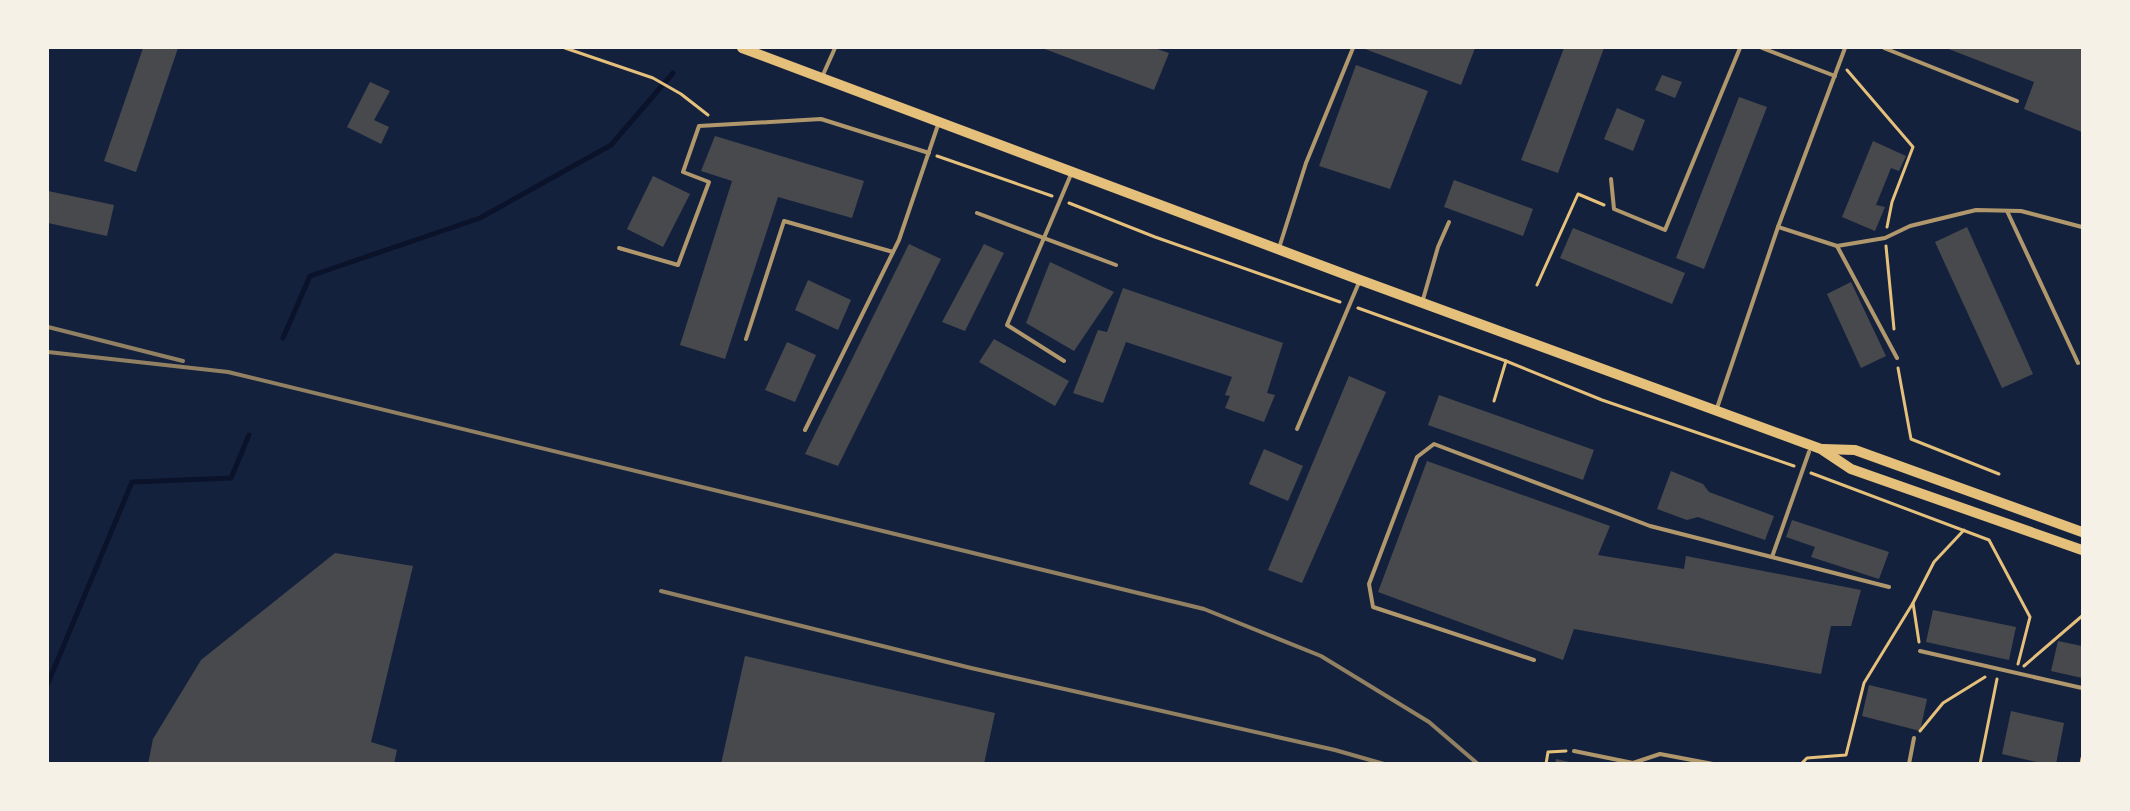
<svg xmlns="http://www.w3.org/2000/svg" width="2130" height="811" viewBox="0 0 2130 811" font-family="'Fira Sans Condensed',sans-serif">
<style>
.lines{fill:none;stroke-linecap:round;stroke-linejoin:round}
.stream{stroke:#0b132b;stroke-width:5}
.building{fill:#48494c}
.path{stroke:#e5c07b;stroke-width:3}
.service{stroke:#b1986c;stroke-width:4}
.secondary{stroke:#e5c07b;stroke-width:10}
.rail{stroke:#918062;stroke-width:4}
</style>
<rect width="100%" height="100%" fill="#14213d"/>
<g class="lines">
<!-- stream -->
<g class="stream">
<polyline points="283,338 310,276 480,218 611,145 673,73"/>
<polyline points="48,683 132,482 231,478 249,435"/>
</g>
</g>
<!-- building -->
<g class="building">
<polygon points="143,48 178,48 136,172 104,161"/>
<polygon points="1042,48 1154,48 1169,53 1154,90"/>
<polygon points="1365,48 1475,48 1461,85 1365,49"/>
<polygon points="1564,48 1604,48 1558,173 1521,160"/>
<polygon points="1946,48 2082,48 2082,132 2024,109 2034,82"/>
<polygon points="1356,65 1428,91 1390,189 1319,166"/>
<polygon points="1662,75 1682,82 1675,98 1655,90"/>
<polygon points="370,82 390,91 374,120 389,127 381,144 347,127"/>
<polygon points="1739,97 1767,107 1704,269 1676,258"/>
<polygon points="1617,108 1645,120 1633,151 1604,139"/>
<polygon points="715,136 864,181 852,218 778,197 725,359 680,345 732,181 701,171"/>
<polygon points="1873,141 1906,156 1899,171 1891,168 1876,205 1885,207 1875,231 1842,217"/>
<polygon points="653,176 690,194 663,247 627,229"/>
<polygon points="1454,180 1533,209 1523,236 1444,207"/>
<polygon points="48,191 114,205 107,236 48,223"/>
<polygon points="1967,227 2033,374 2002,388 1935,242"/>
<polygon points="1573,228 1685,273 1672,304 1560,258"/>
<polygon points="909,244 941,259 838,466 805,454"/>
<polygon points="984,244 1004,253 965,331 942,322"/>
<polygon points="1050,262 1114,292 1074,351 1026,323"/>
<polygon points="808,280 851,300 838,330 795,310"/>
<polygon points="1851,282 1886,356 1861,368 1827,294"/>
<polygon points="1123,288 1283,343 1267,393 1275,395 1264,422 1225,408 1230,396 1225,395 1232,377 1126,342 1103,403 1073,393 1098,330 1107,332"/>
<polygon points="994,339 1069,381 1055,406 979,362"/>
<polygon points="787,342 816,355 795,402 765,390"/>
<polygon points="1349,376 1386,392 1302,583 1268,570"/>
<polygon points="1439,395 1594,450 1583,480 1428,425"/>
<polygon points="1264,449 1303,466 1288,501 1249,484"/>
<polygon points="1427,461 1610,526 1598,555 1684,569 1686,556 1861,590 1851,626 1831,626 1821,674 1574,629 1563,660 1378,592"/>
<polygon points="1671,471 1703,484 1709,492 1774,516 1765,540 1698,517 1687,520 1657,509"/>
<polygon points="1792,520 1889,552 1879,579 1811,557 1815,547 1786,537"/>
<polygon points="335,553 413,566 371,742 397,750 394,764 148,764 153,739 201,660"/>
<polygon points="1933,610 2016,627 2009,660 1926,642"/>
<polygon points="2058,641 2082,646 2082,678 2051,671"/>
<polygon points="745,656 995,713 984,764 721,764"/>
<polygon points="1869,685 1927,699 1920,731 1862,716"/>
<polygon points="2011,711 2064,723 2056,764 2045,764 2002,754"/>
<polygon points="1556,759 1574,763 1574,764 1555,764"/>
</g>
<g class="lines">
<!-- path -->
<g class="path">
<polyline points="565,48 653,78 681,94 708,115"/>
<polyline points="1847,70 1913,147 1892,202 1887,227"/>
<polyline points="937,156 1052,196"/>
<polyline points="1069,203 1155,237 1340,302"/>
<polyline points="1886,246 1894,329"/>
<polyline points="1537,285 1578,194 1604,205"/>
<polyline points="1358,308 1506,361 1602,400 1794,466"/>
<polyline points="1898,368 1911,439 1999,474"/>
<polyline points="1494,401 1506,361"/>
<polyline points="1811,473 1989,540 2030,617 2018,664"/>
<polyline points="1919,642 1913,603 1934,562 1964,530"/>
<polyline points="2024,666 2082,616"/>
<polyline points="1920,731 1943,703 1985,677"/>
<polyline points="1546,764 1548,752 1566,751"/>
<polyline points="1801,764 1807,758 1846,755 1864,683 1913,603"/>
<polyline points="1980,764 1997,679"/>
<polyline points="2081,764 2082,758"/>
</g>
<!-- service -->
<g class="service">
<polyline points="1762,48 1835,76"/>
<polyline points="1884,48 2017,101"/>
<polyline points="822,77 835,48"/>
<polyline points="1611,179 1614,209 1665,230 1740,48"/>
<polyline points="2007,211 2078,363"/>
<polyline points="977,213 1116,265"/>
<polyline points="1778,227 1837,246 1885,238 1910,226 1976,210 2021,211 2082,227"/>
<polyline points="1837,246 1897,358"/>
<polyline points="619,248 678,265 709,182 683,172 699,126 821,119 929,153"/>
<polyline points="1279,248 1306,163 1353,48"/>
<polyline points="1422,303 1438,247 1449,222"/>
<polyline points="746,339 784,221 893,252"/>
<polyline points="1064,361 1007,325 1072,172"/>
<polyline points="1716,411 1778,227 1845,48"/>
<polyline points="1297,429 1360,280"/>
<polyline points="805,430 899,240 939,122"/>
<polyline points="1772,557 1809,452"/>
<polyline points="1920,651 2082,688"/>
<polyline points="1534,660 1373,607 1369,584 1417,457 1434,444 1650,526 1889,587"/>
<polyline points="1574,751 1633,763 1660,754 1713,764"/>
<polyline points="1909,764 1914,738"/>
</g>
<!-- secondary -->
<g class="secondary">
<polyline points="742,48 1360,280 1821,449 1851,469 2082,550"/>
<polyline points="1823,449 1855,450 2082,532"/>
</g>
<!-- rail -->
<g class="rail">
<polyline points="48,327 183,361"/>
<polyline points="48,352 228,372 1204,609 1321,656 1429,722 1478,764"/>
<polyline points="661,591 971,668 1335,750 1384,764"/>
</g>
</g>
<!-- border -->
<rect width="2130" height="811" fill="none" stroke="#f6f1e7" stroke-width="98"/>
</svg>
